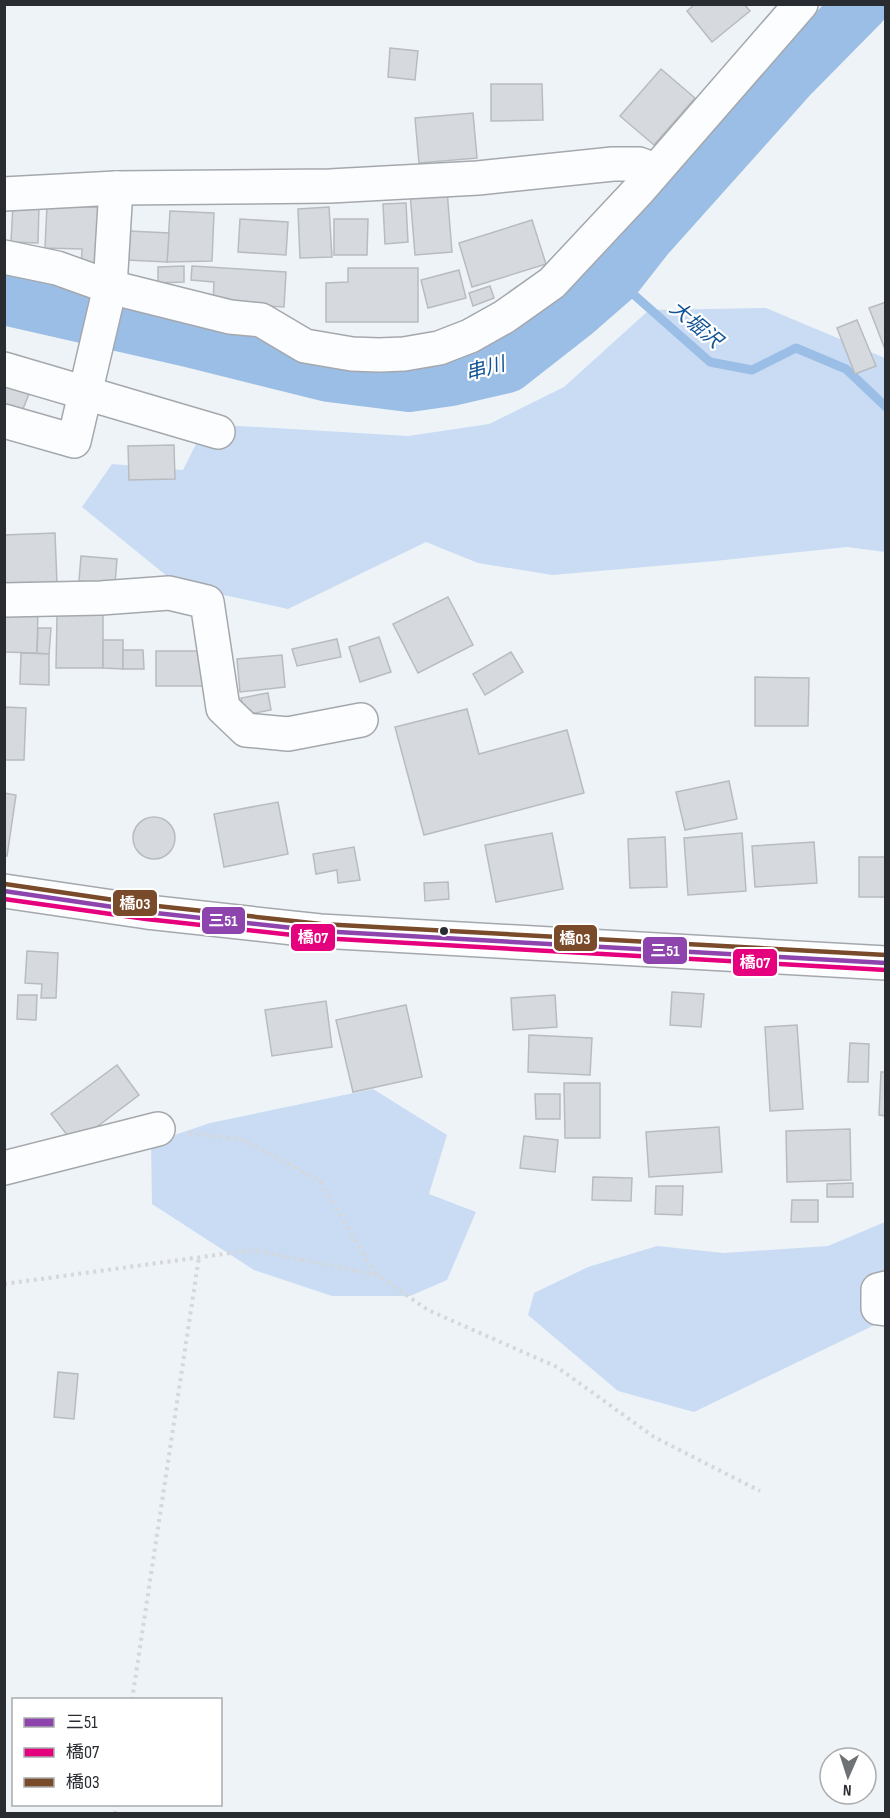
<svg xmlns="http://www.w3.org/2000/svg" width="890" height="1818" viewBox="0 0 890 1818" font-family="'Sofia Sans Condensed','Noto Sans JP',sans-serif">
<style>
.green{fill:#c9dcf3}
.lines{fill:none;stroke-linecap:round;stroke-linejoin:round}
.stream{stroke:#9bbee6;stroke-width:9}
.river{stroke:#9bbee6;stroke-width:54}
.building{fill:#d6dadf;stroke:#b8bcc1;stroke-width:1.5}
.minor-casing{stroke:#a4a8ad;stroke-width:36}
.highway-casing{stroke:#a4a8ad;stroke-width:36}
.path{stroke:#d5d7d9;stroke-width:4;stroke-dasharray:3 4.5;stroke-linecap:butt}
.minor{stroke:#fcfdfe;stroke-width:33}
.highway{stroke:#fcfdfe;stroke-width:33}
.bus-1-casing{stroke:#fff;stroke-width:9}
.bus-2-casing{stroke:#fff;stroke-width:9}
.bus-3-casing{stroke:#fff;stroke-width:9}
.bus-1{stroke:#8e44ad;stroke-width:4.5}
.bus-2{stroke:#e5007d;stroke-width:4.5}
.bus-3{stroke:#7a4b2a;stroke-width:4.5}
.bus-dot{fill:#292d32;stroke:#fff;stroke-width:2}
.labels{text-anchor:middle;stroke-width:4.5;stroke-linejoin:round;paint-order:stroke}
.water-label{font-size:20px;font-style:italic;fill:#0f5395;stroke:#fff}
.line-badge{stroke:#fff;stroke-width:2}
.badge-label{font-size:16px;text-anchor:middle;font-weight:bold;fill:#fff}
</style>
<rect width="100%" height="100%" fill="#eef3f8"/>
<!-- green -->
<g class="green">
<polygon points="766,308 885,358 885,552 847,547 715,561 552,575 478,563 426,542 288,609 178,585 82,507 112,464 183,470 206,424 408,436 489,424 564,387 649,310"/>
<polygon points="373,1089 447,1135 429,1194 476,1212 447,1280 410,1296 332,1296 254,1270 152,1204 151,1143 210,1123"/>
<polygon points="885,1222 885,1320 694,1412 618,1391 528,1315 534,1293 588,1267 657,1246 724,1253 828,1246"/>
</g>
<g class="lines">
<!-- stream -->
<polyline class="stream" points="615,278 710,362 752,370 796,348 846,369 886,407"/>
<!-- river -->
<polyline class="river" points="4,298 188,340 329,375 409,385 451,379 507,366 576,312 615,278 647,237 791,76 862,4"/>
</g>
<!-- building -->
<g class="building">
<polygon points="695,4 744,4 750,11 712,42 687,11"/>
<polygon points="390,48 418,51 415,80 388,77"/>
<polygon points="661,69 695,98 654,145 620,116"/>
<polygon points="491,84 542,84 543,120 491,121"/>
<polygon points="473,113 477,158 419,163 415,118"/>
<polygon points="447,190 452,252 415,255 410,193"/>
<polygon points="406,203 408,242 385,244 383,204"/>
<polygon points="13,204 39,205 38,243 11,242"/>
<polygon points="47,205 110,208 107,271 81,270 82,249 45,248"/>
<polygon points="329,207 332,257 300,258 298,209"/>
<polygon points="170,211 214,213 212,261 167,262"/>
<polygon points="240,219 288,222 286,255 238,252"/>
<polygon points="334,219 368,219 367,255 334,255"/>
<polygon points="532,220 546,264 472,287 459,243"/>
<polygon points="129,231 169,233 167,262 127,260"/>
<polygon points="184,266 184,282 158,283 158,267"/>
<polygon points="192,266 286,272 284,307 213,303 214,282 191,280"/>
<polygon points="348,268 418,268 418,322 326,322 326,283 348,282"/>
<polygon points="459,270 466,298 428,308 421,280"/>
<polygon points="490,286 494,298 473,306 469,293"/>
<polygon points="886,302 886,352 869,308"/>
<polygon points="857,320 876,366 855,374 837,328"/>
<polygon points="4,378 31,389 19,419 4,413"/>
<polygon points="174,445 175,479 129,480 128,446"/>
<polygon points="55,533 57,584 4,586 4,535"/>
<polygon points="81,556 117,559 115,584 79,581"/>
<polygon points="448,597 473,645 418,673 393,624"/>
<polygon points="4,605 38,607 37,653 4,652"/>
<polygon points="57,615 103,615 103,668 56,668"/>
<polygon points="38,628 51,628 49,654 37,653"/>
<polygon points="379,637 391,672 360,682 349,647"/>
<polygon points="337,639 341,657 297,666 292,649"/>
<polygon points="103,640 123,640 123,669 103,668"/>
<polygon points="123,650 143,650 144,669 123,669"/>
<rect x="156" y="651" width="48" height="35"/>
<polygon points="511,652 523,672 485,695 473,674"/>
<polygon points="21,653 49,654 49,685 20,684"/>
<polygon points="282,655 285,687 240,692 237,659"/>
<polygon points="755,677 809,678 808,726 755,726"/>
<polygon points="268,693 271,710 244,715 241,698"/>
<polygon points="4,707 26,708 24,760 4,760"/>
<polygon points="467,709 479,754 567,730 584,793 424,835 395,727"/>
<polygon points="729,781 737,819 685,830 676,792"/>
<polygon points="4,793 16,795 7,856 4,855"/>
<polygon points="278,802 288,854 224,867 214,814"/>
<circle cx="154" cy="838" r="21"/>
<polygon points="552,833 563,889 496,902 485,845"/>
<polygon points="742,833 746,891 688,895 684,838"/>
<polygon points="665,837 667,887 630,888 628,839"/>
<polygon points="814,842 817,883 755,887 752,846"/>
<polygon points="354,847 360,880 338,883 337,870 316,874 313,854"/>
<rect x="859" y="857" width="27" height="40"/>
<polygon points="448,882 449,899 425,901 424,883"/>
<polygon points="27,951 58,953 56,998 41,998 42,984 25,983"/>
<polygon points="672,992 704,994 701,1027 670,1025"/>
<polygon points="18,995 37,995 36,1020 17,1019"/>
<polygon points="555,995 557,1027 513,1030 511,998"/>
<polygon points="326,1001 332,1047 272,1056 265,1010"/>
<polygon points="406,1005 422,1077 353,1092 336,1020"/>
<polygon points="797,1025 803,1109 770,1111 765,1027"/>
<polygon points="529,1035 592,1038 590,1075 528,1072"/>
<polygon points="850,1043 869,1044 868,1082 848,1082"/>
<polygon points="117,1065 139,1095 74,1144 51,1114"/>
<polygon points="881,1072 886,1072 886,1116 879,1115"/>
<polygon points="564,1083 600,1083 600,1138 565,1138"/>
<polygon points="535,1094 560,1094 560,1119 536,1119"/>
<polygon points="719,1127 722,1172 649,1177 646,1132"/>
<polygon points="850,1129 851,1180 787,1182 786,1131"/>
<polygon points="524,1136 558,1140 555,1172 520,1168"/>
<polygon points="593,1177 632,1178 631,1201 592,1200"/>
<polygon points="853,1183 853,1197 827,1197 827,1184"/>
<polygon points="656,1186 683,1186 682,1215 655,1214"/>
<polygon points="792,1200 818,1200 818,1222 791,1222"/>
<polygon points="58,1372 78,1374 74,1419 54,1417"/>
</g>
<g class="lines">
<!-- minor casing -->
<g class="minor-casing">
<g id="minor">
<polyline points="4,194 116,188 330,186 478,178 613,164 639,164 655,170"/>
<polyline points="4,257 57,268 110,287 230,317 261,320 305,346 352,354 379,355 404,354 439,348 470,336 504,317 552,283 639,190 801,4"/>
<polyline points="4,369 218,432"/>
<polyline points="4,421 74,441 110,287 116,188"/>
<polyline points="4,600 101,598 169,593 207,602 223,708 246,730 288,734 361,720"/>
<polyline points="4,1168 158,1129"/>
<polyline points="886,1288 878,1290 878,1308 886,1309"/>
</g>
</g>
<!-- highway casing -->
<g class="highway-casing">
<polyline id="highway" points="4,891 147,912 320,931 886,963"/>
</g>
<!-- path -->
<g class="path">
<polyline points="189,1133 244,1140 320,1181 376,1275"/>
<polyline points="4,1284 253,1250 377,1275 428,1310 557,1367 654,1437 760,1491"/>
<polyline points="132,1700 199,1257"/>
<polyline points="115,1814 116,1804"/>
</g>
<!-- minor -->
<use href="#minor" class="minor"/>
<!-- highway -->
<use href="#highway" class="highway"/>
<!-- bus-1 casing -->
<g class="bus-1-casing">
<polyline id="bus-1" points="4,891 147,912 320,931 886,963"/>
</g>
<!-- bus-2 casing -->
<g class="bus-2-casing">
<polyline id="bus-2" points="4,899 146,919 320,938 886,970"/>
</g>
<!-- bus-3 casing -->
<g class="bus-3-casing">
<polyline id="bus-3" points="5,884 148,905 321,924 886,955"/>
</g>
<!-- bus-1 -->
<use href="#bus-1" class="bus-1"/>
<!-- bus-2 -->
<use href="#bus-2" class="bus-2"/>
<!-- bus-3 -->
<use href="#bus-3" class="bus-3"/>
</g>
<!-- markers -->
<circle class="bus-dot" cx="444" cy="931" r="5"/>
<g class="labels">
<!-- water labels -->
<g class="water-label">
<text transform="translate(696 324) rotate(40)" y="7">大堀沢</text>
<text transform="translate(485 368) rotate(-15)" y="7">串川</text>
</g>
</g>
<g class="line-badge">
<rect x="112" y="889" width="46" height="28" rx="6" fill="#7a4b2a"/>
<rect x="201" y="906" width="45" height="29" rx="6" fill="#8e44ad"/>
<rect x="290" y="923" width="46" height="29" rx="6" fill="#e5007d"/>
<rect x="553" y="924" width="45" height="28" rx="6" fill="#7a4b2a"/>
<rect x="642" y="936" width="46" height="29" rx="6" fill="#8e44ad"/>
<rect x="732" y="948" width="46" height="29" rx="6" fill="#e5007d"/>
</g>
<g class="badge-label">
<text x="135" y="909">橋03</text>
<text x="223" y="926">三51</text>
<text x="313" y="943">橋07</text>
<text x="575" y="944">橋03</text>
<text x="665" y="956">三51</text>
<text x="755" y="968">橋07</text>
</g>
<!-- border -->
<rect width="890" height="1818" fill="none" stroke="#292d32" stroke-width="12"/>
<!-- legend -->
<rect x="12" y="1698" width="210" height="108" fill="#ffffff" stroke="#a9abad" stroke-width="1.5"/>
<rect x="24" y="1718" width="30" height="9" fill="#8e44ad" stroke="#a9abad" stroke-width="1.5"/>
<text x="66" y="1728" font-size="18" fill="#292d32">三51</text>
<rect x="24" y="1748" width="30" height="9" fill="#e5007d" stroke="#a9abad" stroke-width="1.5"/>
<text x="66" y="1758" font-size="18" fill="#292d32">橋07</text>
<rect x="24" y="1778" width="30" height="9" fill="#7a4b2a" stroke="#a9abad" stroke-width="1.5"/>
<text x="66" y="1788" font-size="18" fill="#292d32">橋03</text>
<!-- north arrow -->
<g transform="translate(848 1776) rotate(183)"><circle r="28" fill="#ffffff" stroke="#a9abad" stroke-width="1.5"/>
<path d="M0-4.5L10 22L0 15L-10 22Z" fill="#6e7277"/>
<text y="-9" font-size="16" font-weight="bold" text-anchor="middle" fill="#292d32">N</text>
</g>
</svg>
